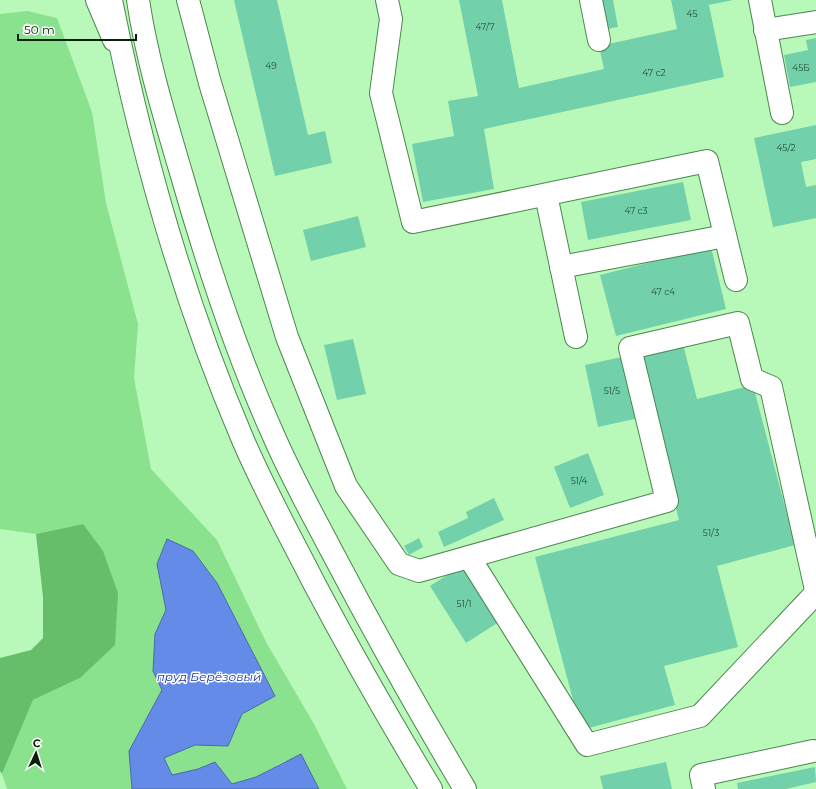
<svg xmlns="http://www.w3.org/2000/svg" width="816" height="789" viewBox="0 0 816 789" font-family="Montserrat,sans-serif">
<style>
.green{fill:#8ae28e}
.forest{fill:#66be6b}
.water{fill:#648be7;stroke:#486ba4}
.building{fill:#72d1aa}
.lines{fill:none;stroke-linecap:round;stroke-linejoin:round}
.minor-casing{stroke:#4a874d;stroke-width:24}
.highway-casing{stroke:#4a874d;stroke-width:24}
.minor{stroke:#fff;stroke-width:22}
.highway{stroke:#fff;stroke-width:22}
.labels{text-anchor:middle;stroke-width:3;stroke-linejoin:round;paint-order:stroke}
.number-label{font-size:9px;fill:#214c31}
.water-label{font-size:12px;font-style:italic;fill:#1739a2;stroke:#fff}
</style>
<rect width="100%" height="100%" fill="#b8f9b9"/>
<!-- green -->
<polygon class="green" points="27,11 57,18 92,112 106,203 138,324 134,378 151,469 217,540 266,642 314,724 347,789 319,789 314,780 285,761 256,777 232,784 215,762 198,769 172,775 163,758 195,745 228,746 242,714 239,629 217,583 157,564 166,610 155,634 153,671 162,690 129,751 132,789 7,789 2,774 33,700 80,678 83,524 36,534 0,529 0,14"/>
<!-- forest -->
<polygon class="forest" points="83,524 103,551 118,593 115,645 80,678 33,700 2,774 0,771 0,658 31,650 43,638 43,597 36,534"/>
<!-- water -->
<polygon class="water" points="167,539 193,551 217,583 275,696 242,714 228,746 195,745 164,758 172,775 198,769 215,762 232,784 256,777 301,754 319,789 132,789 129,751 162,690 153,671 155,634 166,610 157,564"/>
<!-- building -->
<g class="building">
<polygon points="234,0 277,0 308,135 325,131 332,163 275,176"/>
<polygon points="459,0 502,0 519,88 604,69 599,46 677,29 671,0 733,0 709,5 724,77 484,129 494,189 423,202 412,144 454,136 448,101 478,96"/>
<polygon points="596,0 613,0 618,27 602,30"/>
<polygon points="816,38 816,82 790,87 784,55 808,50 806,40"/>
<polygon points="816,125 816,159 801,162 806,187 816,185 816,218 773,227 754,138"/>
<polygon points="683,182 691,220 588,240 581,202"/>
<polygon points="358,216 366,247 311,261 303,230"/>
<polygon points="711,247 726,309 616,336 600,275"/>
<polygon points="353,339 366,394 337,400 324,345"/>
<polygon points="683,344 697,399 753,385 795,545 717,566 738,647 664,666 675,705 581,730 535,557 679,520 636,356"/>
<polygon points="626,356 639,418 598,427 585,365"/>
<polygon points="588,453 604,495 570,508 554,467"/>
<polygon points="494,498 504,520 444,547 438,532 468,518 466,512"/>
<polygon points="419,538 423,547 409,555 404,546"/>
<polygon points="463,565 499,622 466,643 430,586"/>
<polygon points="666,762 672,789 603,789 600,776"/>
<polygon points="815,767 816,782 786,789 738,789 737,783"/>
</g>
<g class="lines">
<!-- minor casing -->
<g class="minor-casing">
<g id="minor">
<polyline points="97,0 114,40"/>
<polyline points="188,0 210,83 287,337 346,486 399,564 419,571 667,501 630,348 738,323 752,379 771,387 816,590"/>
<polyline points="387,0 391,19 381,93 413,222 707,161 736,280"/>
<polyline points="591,0 599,40"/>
<polyline points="760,0 782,113"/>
<polyline points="765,30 816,22"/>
<polyline points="546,195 576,337"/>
<polyline points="561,267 725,236"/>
<polyline points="469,557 587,745 700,716 816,593"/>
<polyline points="704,789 701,775 813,751"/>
</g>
</g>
<!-- highway casing -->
<g class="highway-casing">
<g id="highway">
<path d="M111,0C141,150 183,300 243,440C264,489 290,536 314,583C351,653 390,721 431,789"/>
<path d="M138,0C147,60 165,118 182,176C207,263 235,350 272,432C289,472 310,510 330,548C373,630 418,710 465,789"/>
</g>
</g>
<!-- minor -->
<use href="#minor" class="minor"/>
<!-- highway -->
<use href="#highway" class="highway"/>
</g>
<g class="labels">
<!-- number labels -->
<g class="number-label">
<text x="692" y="17">45</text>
<text x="485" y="30">47/7</text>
<text x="271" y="69">49</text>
<text x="801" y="71">45Б</text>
<text x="654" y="76">47 с2</text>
<text x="786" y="151">45/2</text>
<text x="636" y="214">47 с3</text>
<text x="663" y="295">47 с4</text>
<text x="612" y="394">51/5</text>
<text x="579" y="484">51/4</text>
<text x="711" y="536">51/3</text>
<text x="464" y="607">51/1</text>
</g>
<!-- water labels -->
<g class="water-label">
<text x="209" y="681">пруд Берёзовый</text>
</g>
</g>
<!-- north arrow -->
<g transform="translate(36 753) rotate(4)" stroke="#ffffff" stroke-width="3" paint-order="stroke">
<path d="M0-3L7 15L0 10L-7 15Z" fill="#062009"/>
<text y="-6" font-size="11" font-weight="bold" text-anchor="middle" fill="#062009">С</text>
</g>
<!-- scale -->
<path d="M18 34v6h118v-6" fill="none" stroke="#062009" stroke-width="2"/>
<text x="24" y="34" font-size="12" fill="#062009" stroke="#ffffff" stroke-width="3" paint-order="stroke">50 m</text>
</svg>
